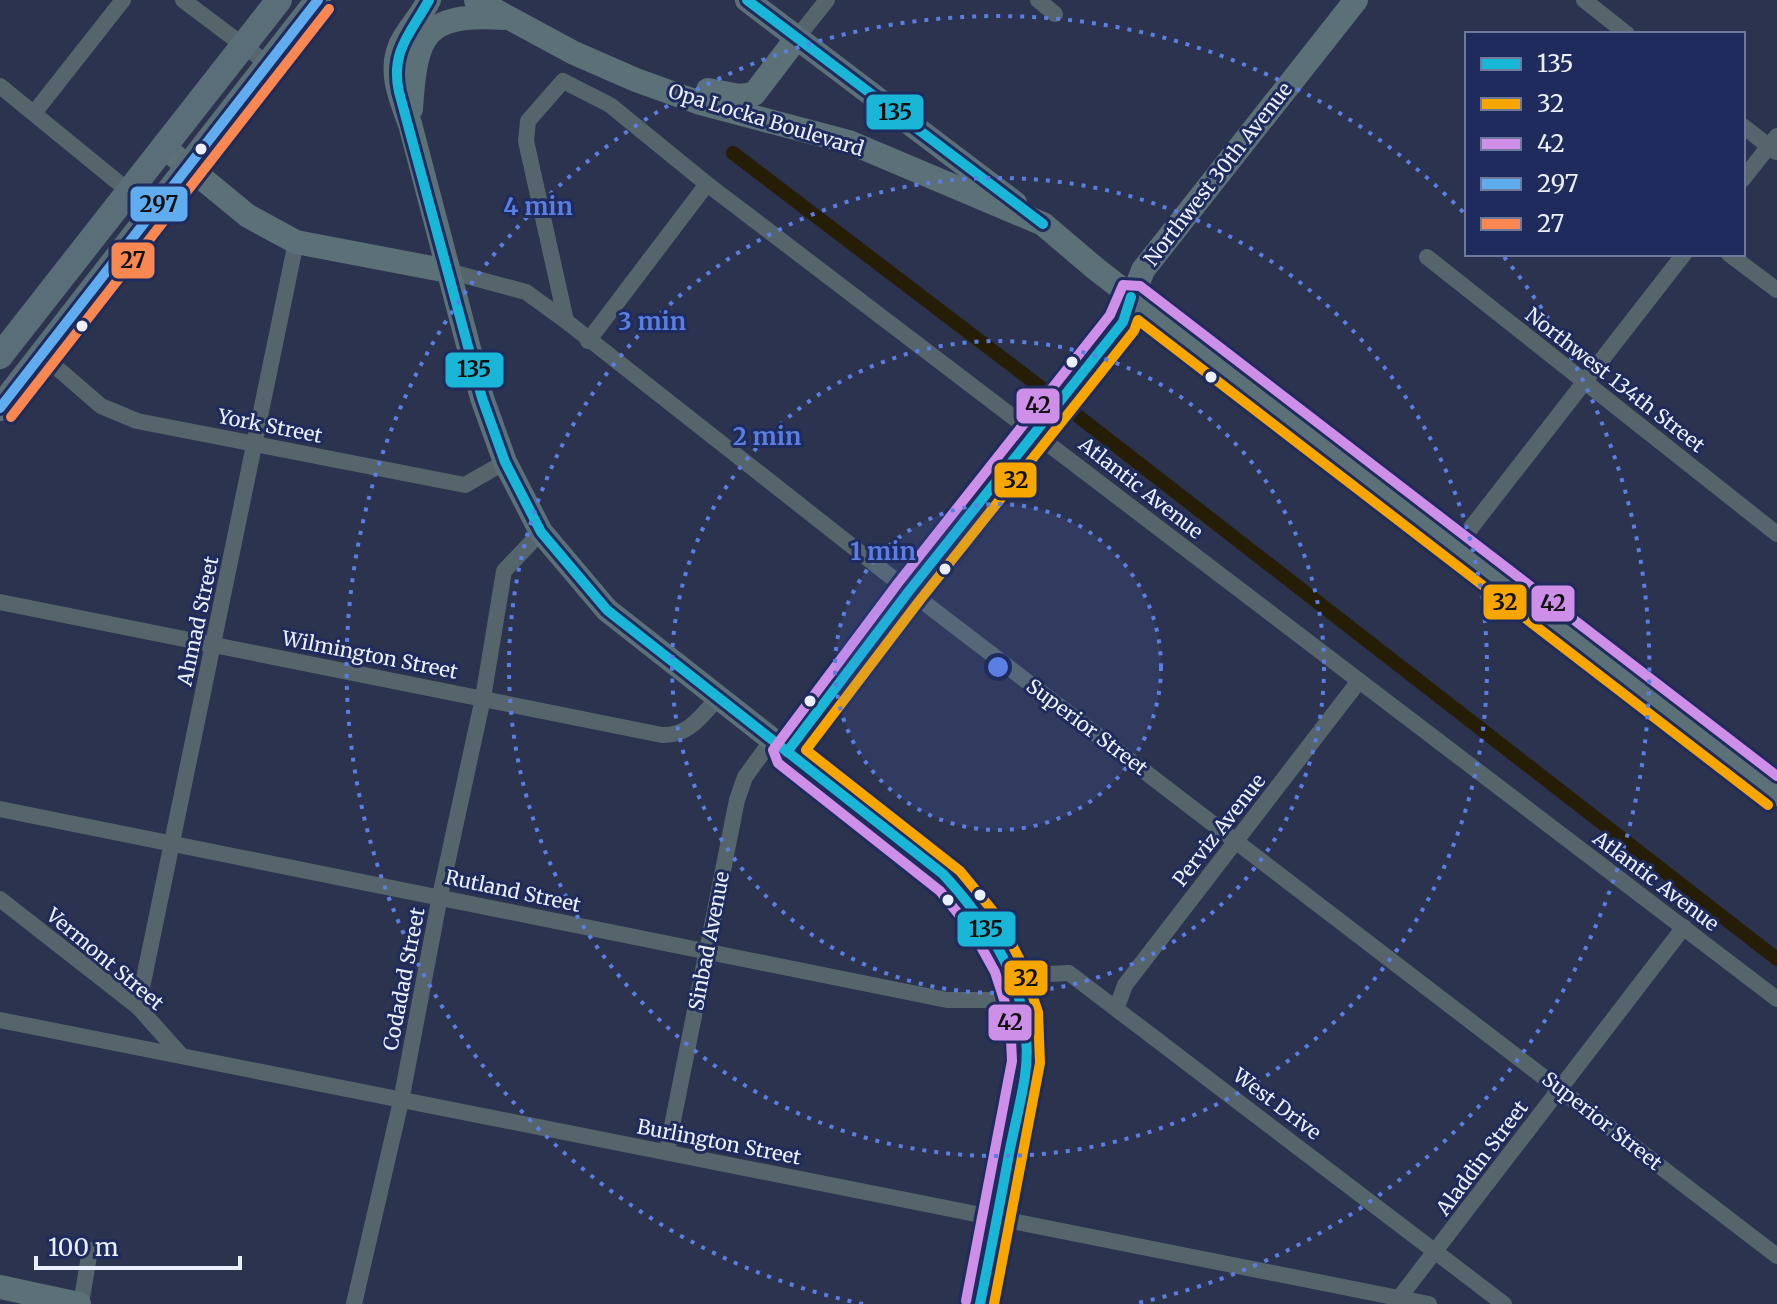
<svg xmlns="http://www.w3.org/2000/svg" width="1777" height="1304" viewBox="0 0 1777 1304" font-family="Merriweather,serif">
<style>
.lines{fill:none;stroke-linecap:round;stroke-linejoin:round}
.canal{stroke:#261d07;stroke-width:14}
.street{stroke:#56656c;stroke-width:16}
.secondary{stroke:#5c7078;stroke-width:24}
.primary{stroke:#5a6e79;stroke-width:26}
.bus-1-casing{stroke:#1e2b5c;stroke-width:16}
.bus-2-casing{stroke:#1e2b5c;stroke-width:16}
.bus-3-casing{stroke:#1e2b5c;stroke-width:16}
.bus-4-casing{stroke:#1e2b5c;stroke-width:16}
.bus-5-casing{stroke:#1e2b5c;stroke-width:16}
.bus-1{stroke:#1ab6d8;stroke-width:10}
.bus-2{stroke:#f7a600;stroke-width:10}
.bus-3{stroke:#ce8fe9;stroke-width:10}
.bus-4{stroke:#60acee;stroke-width:10}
.bus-5{stroke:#f88751;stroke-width:10}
.ring{fill:none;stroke:#5a7ee2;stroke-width:4;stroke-dasharray:4 8}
.bus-dot{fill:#eaeffb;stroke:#1e2b5c;stroke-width:3}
.labels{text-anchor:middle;stroke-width:6;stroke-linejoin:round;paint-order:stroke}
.street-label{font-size:20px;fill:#eaeffb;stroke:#1e2b5c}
.centre{fill:#5a7ee2;stroke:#1e2b5c;stroke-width:4}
.ring-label{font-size:24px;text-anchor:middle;font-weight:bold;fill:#5a7ee2;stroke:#1e2b5c;stroke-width:6;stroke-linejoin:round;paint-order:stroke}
.line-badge{stroke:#1e2b5c;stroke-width:3}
.pale-badge-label{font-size:22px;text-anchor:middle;font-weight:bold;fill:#111}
</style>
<rect width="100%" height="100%" fill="#2c334e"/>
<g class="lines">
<!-- canal -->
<g class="canal">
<polyline points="733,153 1043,389"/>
<polyline points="1074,413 1777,959"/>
</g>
<!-- street -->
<g class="street">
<polyline points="183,0 268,64"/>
<polyline points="1038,0 1055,14"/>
<polyline points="1584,0 1627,34"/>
<polyline points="796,39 827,0"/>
<polyline points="0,86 153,211"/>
<polyline points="34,113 123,0"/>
<polyline points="1743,126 1776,152"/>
<polyline points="1743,179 1777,136"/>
<polyline points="1729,254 1777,290"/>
<polyline points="1427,257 1777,534"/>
<polyline points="448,271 526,292 566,321 909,591 1777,1256"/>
<polyline points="566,321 526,141 528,121 563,81 610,105 707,184 1777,999"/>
<polyline points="588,341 707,184"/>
<polyline points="42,355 101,406 137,421 465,485 505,462"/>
<polyline points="1456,547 1684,254"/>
<path d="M0,602L662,735C689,736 701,716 718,698"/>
<polyline points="0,809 947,1000 991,1000 1049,974 1069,973 1504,1304"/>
<polyline points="0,899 138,1007 181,1055"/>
<polyline points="138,1007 296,242"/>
<polyline points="1117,1007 1125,985 1359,681"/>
<polyline points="0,1020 1429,1304"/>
<polyline points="667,1151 737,800 745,777 772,740"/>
<polyline points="1399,1298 1684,927"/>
<polyline points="81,1304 90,1250"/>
<polyline points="354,1304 401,1101 440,896 483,698 504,571 541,532"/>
</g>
<!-- secondary -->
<g class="secondary">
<path d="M429,0C422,14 412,25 404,38C387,65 399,96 410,124L482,398L505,462L541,532L607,610L943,874L968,901L999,945L1020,1001L1026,1034L1025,1074L980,1304"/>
<polyline points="476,0 574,53 636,80 700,103 849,142 1043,224 1096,269 1777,794"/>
<polyline points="747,0 1015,203"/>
<polyline points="708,90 740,96 754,94 796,39"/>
<path d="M411,109C416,35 423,13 503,18"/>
<polyline points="164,147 248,216 296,242 448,271"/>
<polyline points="787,752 909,591 1123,322 1143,270 1356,0"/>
<polyline points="0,1287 79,1304"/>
</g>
<!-- primary -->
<g class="primary">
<polyline points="0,356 279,0"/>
<polyline points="0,408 318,0"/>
</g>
<!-- bus-1 casing -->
<g class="bus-1-casing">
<g id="bus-1">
<path d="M429,0C411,33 390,51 399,92L482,398L505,462L541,532L607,610L943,874C994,929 1036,998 1025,1076C1021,1102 1014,1128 1009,1154C1000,1204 990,1254 980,1304"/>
<polyline points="747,0 1043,224"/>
<polyline points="787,752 909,591 1123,322 1131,297"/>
</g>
</g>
<!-- bus-2 casing -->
<g class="bus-2-casing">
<polyline id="bus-2" points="994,1304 1040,1063 1038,1012 1021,962 997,916 960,871 806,750 920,600 1134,331 1138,320 1768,805"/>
</g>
<!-- bus-3 casing -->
<g class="bus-3-casing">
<polyline id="bus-3" points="966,1301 1012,1061 1010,1018 995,972 973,932 940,891 778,763 773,750 898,583 1110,315 1123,285 1140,286 1777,776"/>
</g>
<!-- bus-4 casing -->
<g class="bus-4-casing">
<polyline id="bus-4" points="0,408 318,0"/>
</g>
<!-- bus-5 casing -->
<g class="bus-5-casing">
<polyline id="bus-5" points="11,417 329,9"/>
</g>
<!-- bus-1 -->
<use href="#bus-1" class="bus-1"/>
<!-- bus-2 -->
<use href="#bus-2" class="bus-2"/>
<!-- bus-3 -->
<use href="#bus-3" class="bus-3"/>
<!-- bus-4 -->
<use href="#bus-4" class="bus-4"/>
<!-- bus-5 -->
<use href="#bus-5" class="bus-5"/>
</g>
<!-- distance rings -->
<circle cx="998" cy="667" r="163" fill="#5a7ee2" fill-opacity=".12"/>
<g class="ring">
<circle cx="998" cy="667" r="163"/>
<circle cx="998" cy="667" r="326"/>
<circle cx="998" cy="667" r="489"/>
<path d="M863 1304A651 651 0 1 1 1466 215M1504 257A651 651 0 0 1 1133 1304"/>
</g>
<!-- markers -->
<g class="bus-dot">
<circle cx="201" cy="149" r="7"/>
<circle cx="82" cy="326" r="7"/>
<circle cx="1072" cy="362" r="7"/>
<circle cx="1211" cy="377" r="7"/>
<circle cx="945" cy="569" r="7"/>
<circle cx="810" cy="701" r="7"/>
<circle cx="980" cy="895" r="7"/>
<circle cx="948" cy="900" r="7"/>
</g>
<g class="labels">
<!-- street labels -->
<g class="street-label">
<text transform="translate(766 120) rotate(17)" y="7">Opa Locka Boulevard</text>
<text transform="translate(1218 174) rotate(-52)" y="7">Northwest 30th Avenue</text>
<text transform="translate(1615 380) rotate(38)" y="7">Northwest 134th Street</text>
<text transform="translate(270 426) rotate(11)" y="7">York Street</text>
<text transform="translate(1141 488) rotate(38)" y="7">Atlantic Avenue</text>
<text transform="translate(198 621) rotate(-78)" y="7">Ahmad Street</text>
<text transform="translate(370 655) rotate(11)" y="7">Wilmington Street</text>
<text transform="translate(1087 727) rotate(37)" y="7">Superior Street</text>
<text transform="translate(1219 830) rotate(-52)" y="7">Perviz Avenue</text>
<text transform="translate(1656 881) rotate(37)" y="7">Atlantic Avenue</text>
<text transform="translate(513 891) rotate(12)" y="7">Rutland Street</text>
<text transform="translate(709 941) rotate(-79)" y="7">Sinbad Avenue</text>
<text transform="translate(105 959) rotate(40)" y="7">Vermont Street</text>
<text transform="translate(404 979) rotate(-79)" y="7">Codadad Street</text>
<text transform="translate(1277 1104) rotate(37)" y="7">West Drive</text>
<text transform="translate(1602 1121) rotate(38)" y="7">Superior Street</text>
<text transform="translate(719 1142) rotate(11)" y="7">Burlington Street</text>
<text transform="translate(1482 1158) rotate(-53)" y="7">Aladdin Street</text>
</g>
</g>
<circle cx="998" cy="667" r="12" class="centre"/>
<g class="ring-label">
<text x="538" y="215">4 min</text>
<text x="652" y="330">3 min</text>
<text x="767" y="445">2 min</text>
<text x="883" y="560">1 min</text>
</g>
<g class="line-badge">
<rect x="865" y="93" width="60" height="38" rx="8" fill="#1ab6d8"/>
<rect x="129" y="185" width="60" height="38" rx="8" fill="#60acee"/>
<rect x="110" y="241" width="46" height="39" rx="8" fill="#f88751"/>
<rect x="444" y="351" width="61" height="38" rx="8" fill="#1ab6d8"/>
<rect x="1015" y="387" width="46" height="38" rx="8" fill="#ce8fe9"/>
<rect x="993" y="461" width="45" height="38" rx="8" fill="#f7a600"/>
<rect x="1482" y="583" width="46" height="38" rx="8" fill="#f7a600"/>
<rect x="1530" y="584" width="46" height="39" rx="8" fill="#ce8fe9"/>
<rect x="956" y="910" width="61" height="38" rx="8" fill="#1ab6d8"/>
<rect x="1003" y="959" width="46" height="38" rx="8" fill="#f7a600"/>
<rect x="987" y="1003" width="46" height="39" rx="8" fill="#ce8fe9"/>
</g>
<g class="pale-badge-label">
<text x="895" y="120">135</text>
<text x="159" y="212">297</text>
<text x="133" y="268">27</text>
<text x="474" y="377">135</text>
<text x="1038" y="413">42</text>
<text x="1016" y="488">32</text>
<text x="1505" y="610">32</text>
<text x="1553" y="611">42</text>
<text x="986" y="937">135</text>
<text x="1026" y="986">32</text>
<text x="1010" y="1030">42</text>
</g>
<!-- legend -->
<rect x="1465" y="32" width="280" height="224" fill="#1e2b5c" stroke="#70799c" stroke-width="2"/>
<rect x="1481" y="58" width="40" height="12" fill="#1ab6d8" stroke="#70799c" stroke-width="2"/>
<text x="1537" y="72" font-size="24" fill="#eaeffb">135</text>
<rect x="1481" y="98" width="40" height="12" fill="#f7a600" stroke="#70799c" stroke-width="2"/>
<text x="1537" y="112" font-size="24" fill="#eaeffb">32</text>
<rect x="1481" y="138" width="40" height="12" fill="#ce8fe9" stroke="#70799c" stroke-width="2"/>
<text x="1537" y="152" font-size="24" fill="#eaeffb">42</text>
<rect x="1481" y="178" width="40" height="12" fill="#60acee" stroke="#70799c" stroke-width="2"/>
<text x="1537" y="192" font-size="24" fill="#eaeffb">297</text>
<rect x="1481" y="218" width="40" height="12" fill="#f88751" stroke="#70799c" stroke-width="2"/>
<text x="1537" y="232" font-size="24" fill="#eaeffb">27</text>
<!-- scale -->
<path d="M36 1256v12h204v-12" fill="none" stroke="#eaeffb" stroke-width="4"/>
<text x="48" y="1256" font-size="24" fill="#eaeffb" stroke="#1e2b5c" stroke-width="6" paint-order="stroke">100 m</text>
</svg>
